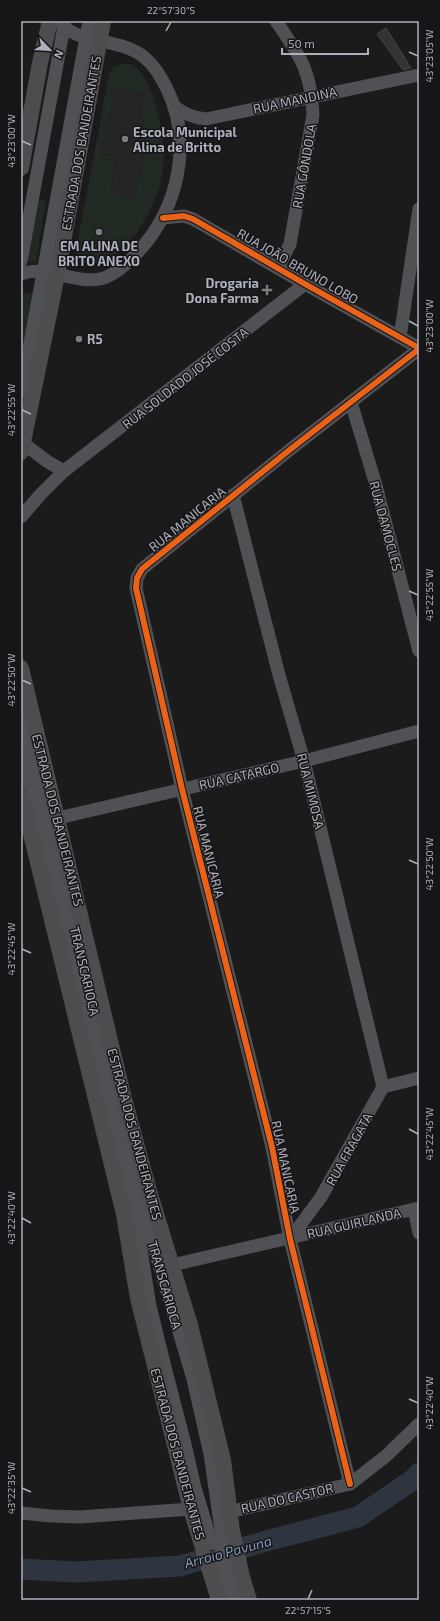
<svg xmlns="http://www.w3.org/2000/svg" width="440" height="1621" viewBox="0 0 440 1621" font-family="'Exo 2',sans-serif">
<style>
.built{fill:#252528}
.green{fill:#212923;fill-rule:evenodd}
.lines{fill:none;stroke-linecap:round;stroke-linejoin:round}
.river{stroke:#2e353f;stroke-width:21}
.building{fill:#333334;stroke:#444548}
.minor{stroke:#4f5155;stroke-width:13}
.major{stroke:#4d4d50;stroke-width:16}
.cycleway-casing{stroke:#161518;stroke-width:8}
.cycleway{stroke:#ea6118;stroke-width:6}
.ticks{fill:none;stroke:#adb0bc;stroke-width:1.5}
.poi-dot{fill:#7a7c84;stroke:#161518;stroke-width:1.5}
.labels{text-anchor:middle;stroke-width:3;stroke-linejoin:round;paint-order:stroke}
.street-label{font-size:13px;fill:#adb0bc;stroke:#161518}
.poi-label{font-size:13px;font-weight:bold;fill:#adb0bc;stroke:#161518;text-anchor:start}
.water-label{font-size:14px;font-style:italic;fill:#849ab7;stroke:#161518}
.neatline{fill:none;stroke:#adb0bc;stroke-width:1.5}
.ticks-label{font-size:10px;text-anchor:middle;fill:#adb0bc}
</style>
<rect width="100%" height="100%" fill="#1b1b1c"/>
<!-- built -->
<polygon class="built" points="115,88 143,93 138,122 149,125 134,199 110,195 117,157 101,154"/>
<!-- green -->
<g class="green">
<path d="M122,64C125,64 128,64 131,64C141,67 151,90 154,99C162,126 167,152 161,180C158,197 149,215 139,229C127,247 89,287 76,251L109,74L114,67ZM115,88L143,93L138,123L149,125L134,199L110,194L117,157L101,154Z"/>
<polygon points="38,200 46,201 36,263 25,261"/>
<polygon points="21,292 33,294 21,359"/>
</g>
<g class="lines">
<!-- river -->
<polyline class="river" points="21,1569 76,1572 180,1566 270,1540 358,1517 414,1479 419,1473"/>
</g>
<!-- building -->
<polygon class="building" points="386,28 411,68 403,70 377,34"/>
<g class="lines">
<!-- minor -->
<g class="minor">
<path d="M276,21C300,56 311,70 313,115L290,244L278,268"/>
<path d="M174,106C184,114 194,118 206,119L419,75"/>
<polyline points="163,218 184,216 193,219 305,284 419,348"/>
<polyline points="21,261 65,21"/>
<path d="M21,274C48,264 77,286 104,278C118,273 129,262 138,252C178,209 194,142 166,87C160,76 155,66 145,58C122,37 78,46 58,21"/>
<polyline points="400,337 419,209"/>
<polyline points="21,393 89,21"/>
<polyline points="351,402 375,482 419,651"/>
<polyline points="23,443 48,462 64,471"/>
<polyline points="233,495 279,675 304,761 383,1087"/>
<polyline points="21,517 40,495 64,471 305,284"/>
<polyline points="21,715 55,848 141,1204 193,1379 210,1454 221,1529 239,1600"/>
<polyline points="21,755 128,1192 141,1250 150,1306 166,1371 185,1444 195,1488 229,1600"/>
<polyline points="58,818 304,761 419,731"/>
<polyline points="414,1209 419,1233"/>
<polyline points="290,1239 321,1197 383,1087 419,1078"/>
<polyline points="172,1265 419,1208"/>
<polyline points="350,1484 290,1239 272,1147 182,789 136,588 137,578 142,569 292,448 419,349"/>
<polyline points="229,1512 350,1484 386,1456 419,1424"/>
<polyline points="21,1513 51,1516 80,1517 191,1509"/>
</g>
<!-- major -->
<g class="major">
<polyline points="21,168 40,63 50,21"/>
<polyline points="21,452 57,275 103,21"/>
<polyline points="21,668 123,1095 149,1191 190,1325 223,1460 232,1531 242,1577 249,1600"/>
<polyline points="21,793 124,1214 138,1298 191,1509 219,1600"/>
</g>
<!-- cycleway casing -->
<g class="cycleway-casing">
<g id="cycleway">
<polyline points="163,218 184,216 193,219 305,284 419,348"/>
<polyline points="350,1484 290,1239 272,1147 182,789 136,588 137,578 142,569 292,448 419,349"/>
</g>
</g>
<!-- cycleway -->
<use href="#cycleway" class="cycleway"/>
</g>
<!-- ticks -->
<path class="ticks" d="M166,31L171,22M409,52L418,56M22,141L31,145M409,321L418,326M22,410L31,414M409,591L418,595M22,680L31,684M409,860L418,864M22,949L31,953M409,1129L418,1134M22,1218L31,1223M409,1399L418,1403M22,1488L31,1492M308,1599L312,1590"/>
<!-- markers -->
<g class="poi-dot">
<circle cx="125" cy="139" r="4"/>
<circle cx="99" cy="232" r="4"/>
<path d="M265 284h4v4h4v4h-4v4h-4v-4h-4v-4h4z"/>
<circle cx="79" cy="339" r="4"/>
</g>
<g class="labels">
<!-- street labels -->
<g class="street-label">
<text transform="translate(295 100) rotate(-12)" y="5">RUA MANDINA</text>
<text transform="translate(81 143) rotate(-80)" y="5">ESTRADA DOS BANDEIRANTES</text>
<text transform="translate(304 166) rotate(-80)" y="5">RUA GÔNDOLA</text>
<text transform="translate(298 266) rotate(30)" y="5">RUA JOÃO BRUNO LOBO</text>
<text transform="translate(185 378) rotate(-38)" y="5">RUA SOLDADO JOSÉ COSTA</text>
<text transform="translate(187 519) rotate(-39)" y="5">RUA MANICARIA</text>
<text transform="translate(386 526) rotate(75)" y="5">RUA DAMOCLES</text>
<text transform="translate(239 776) rotate(-13)" y="5">RUA CATARGO</text>
<text transform="translate(311 791) rotate(76)" y="5">RUA MIMOSA</text>
<text transform="translate(58 820) rotate(76)" y="5">ESTRADA DOS BANDEIRANTES</text>
<text transform="translate(209 852) rotate(76)" y="5">RUA MANICARIA</text>
<text transform="translate(85 971) rotate(77)" y="5">TRANSCARIOCA</text>
<text transform="translate(135 1134) rotate(75)" y="5">ESTRADA DOS BANDEIRANTES</text>
<text transform="translate(349 1149) rotate(-61)" y="5">RUA FRAGATA</text>
<text transform="translate(286 1167) rotate(78)" y="5">RUA MANICARIA</text>
<text transform="translate(354 1223) rotate(-13)" y="5">RUA GUIRLANDA</text>
<text transform="translate(165 1285) rotate(74)" y="5">TRANSCARIOCA</text>
<text transform="translate(178 1454) rotate(75)" y="5">ESTRADA DOS BANDEIRANTES</text>
<text transform="translate(287 1498) rotate(-13)" y="5">RUA DO CASTOR</text>
</g>
<!-- poi labels -->
<g class="poi-label">
<text x="133" y="137">Escola Municipal<tspan x="133" dy="15">Alina de Britto</tspan></text>
<text x="99" y="251" text-anchor="middle">EM ALINA DE<tspan x="99" dy="15">BRITO ANEXO</tspan></text>
<text x="259" y="288" text-anchor="end">Drogaria<tspan x="259" dy="15">Dona Farma</tspan></text>
<text x="87" y="344">R5</text>
</g>
<!-- water labels -->
<g class="water-label">
<text transform="translate(228 1552) rotate(-15)" y="5">Arroio Pavuna</text>
</g>
</g>
<!-- border -->
<rect width="440" height="1621" fill="none" stroke="#161518" stroke-width="44"/>
<!-- north arrow -->
<g transform="translate(50 50) rotate(115)" stroke="#161518" stroke-width="3" paint-order="stroke">
<path d="M0-3L7 15L0 10L-7 15Z" fill="#adb0bc"/>
<text y="-6" font-size="11" font-weight="bold" text-anchor="middle" fill="#adb0bc">N</text>
</g>
<!-- scale -->
<path d="M282 48v6h86v-6" fill="none" stroke="#adb0bc" stroke-width="2"/>
<text x="288" y="48" font-size="12" fill="#adb0bc" stroke="#161518" stroke-width="3" paint-order="stroke">50 m</text>
<rect x="22" y="22" width="396" height="1577" class="neatline"/>
<g class="ticks-label">
<text x="171" y="14">22°57'30"S</text>
<text transform="translate(429 56) rotate(-90)" y="4">43°23'05"W</text>
<text transform="translate(11 141) rotate(-90)" y="4">43°23'00"W</text>
<text transform="translate(429 326) rotate(-90)" y="4">43°23'00"W</text>
<text transform="translate(11 410) rotate(-90)" y="4">43°22'55"W</text>
<text transform="translate(429 595) rotate(-90)" y="4">43°22'55"W</text>
<text transform="translate(11 680) rotate(-90)" y="4">43°22'50"W</text>
<text transform="translate(429 864) rotate(-90)" y="4">43°22'50"W</text>
<text transform="translate(11 949) rotate(-90)" y="4">43°22'45"W</text>
<text transform="translate(429 1134) rotate(-90)" y="4">43°22'45"W</text>
<text transform="translate(11 1218) rotate(-90)" y="4">43°22'40"W</text>
<text transform="translate(429 1403) rotate(-90)" y="4">43°22'40"W</text>
<text transform="translate(11 1488) rotate(-90)" y="4">43°22'35"W</text>
<text x="308" y="1614">22°57'15"S</text>
</g>
</svg>
